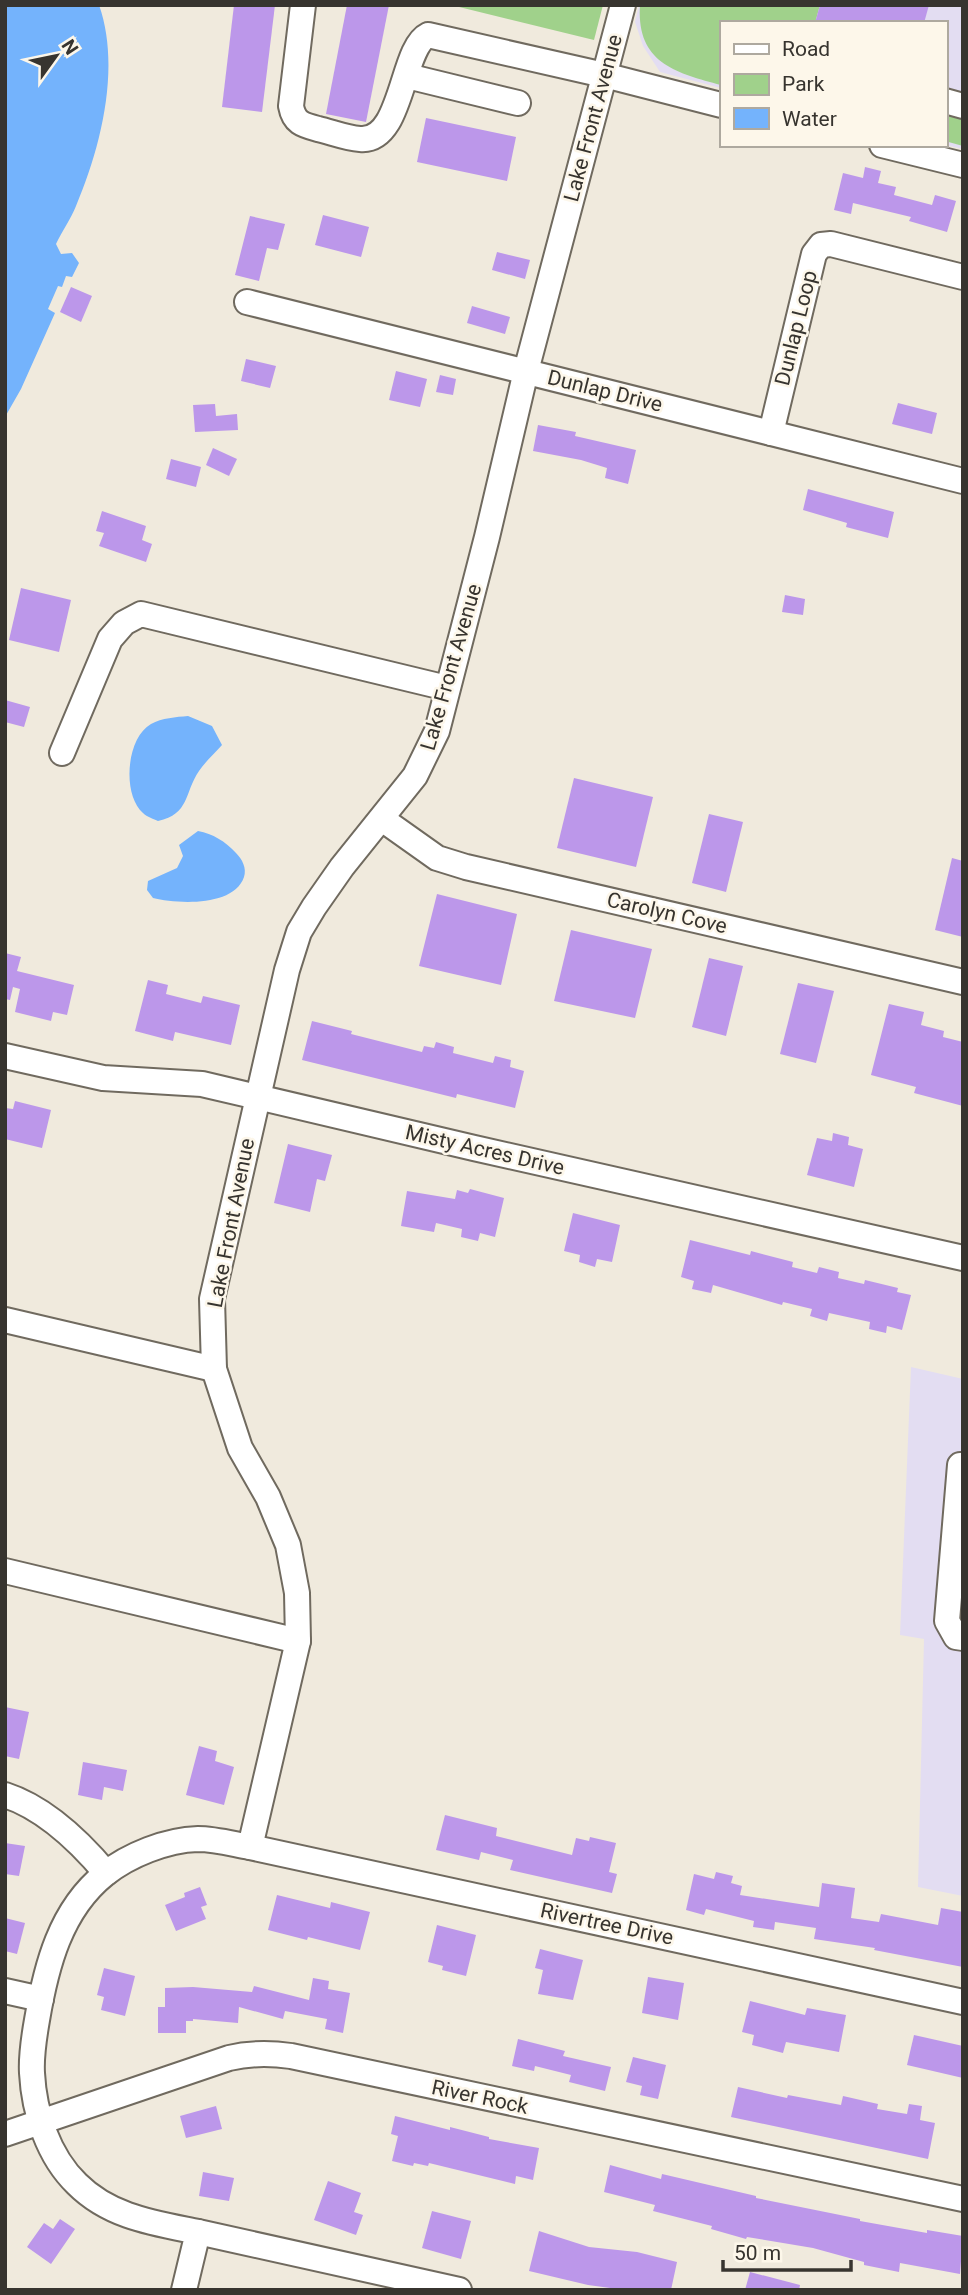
<svg xmlns="http://www.w3.org/2000/svg" width="968" height="2295" viewBox="0 0 968 2295" font-family="Roboto,sans-serif">
<style>
.commercial{fill:#e3ddf2}
.green{fill:#a0d18b}
.water{fill:#74b3fc}
.building{fill:#bc97ea}
.lines{fill:none;stroke-linecap:round;stroke-linejoin:round}
.minor-casing{stroke:#706a5f;stroke-width:28}
.minor{stroke:#fff;stroke-width:24}
.labels{text-anchor:middle;stroke-width:5;stroke-linejoin:round;paint-order:stroke}
.street-label{font-size:21px;fill:#37342f;stroke:#fdf7ea}
</style>
<rect width="100%" height="100%" fill="#f0eadd"/>
<!-- commercial -->
<g class="commercial">
<polygon points="639,5 963,5 963,149 945,145 945,23 721,23 721,88 660,72 643,46 635,22"/>
<polygon points="911,1367 963,1379 963,1896 918,1887 924,1639 900,1635"/>
</g>
<!-- green -->
<g class="green">
<polygon points="451,5 603,5 594,40"/>
<path d="M640,5H820L815,23H721V85C676,73 636,63 640,5Z"/>
<polygon points="945,109 963,113 963,146 945,141"/>
</g>
<!-- water -->
<g class="water">
<path d="M5,5H99C121,67 101,147 76,206C71,219 62,231 56,244L61,254L72,253L79,263L72,277L66,276L62,287L58,286L48,309L55,313L21,389L5,417Z"/>
<path d="M188,716L212,726L222,745C215,753 205,762 199,771C184,793 190,814 158,821C154,819 147,817 143,813C122,795 126,738 151,724C162,718 176,717 188,716Z"/>
<path d="M198,831C213,834 225,841 236,853C242,859 247,868 244,877C234,907 177,904 153,898L147,890L148,881L177,868L183,856L179,845Z"/>
</g>
<!-- building -->
<g class="building">
<polygon points="234,5 275,5 262,112 222,107"/>
<polygon points="347,5 389,5 366,122 326,114"/>
<polygon points="820,5 929,5 924,23 815,23"/>
<polygon points="426,118 516,137 507,181 417,162"/>
<polygon points="865,167 881,171 878,183 896,187 894,195 932,205 935,195 956,201 947,232 909,221 911,217 853,203 851,214 834,210 843,173 863,178"/>
<polygon points="323,215 369,227 361,257 315,245"/>
<polygon points="250,216 285,224 278,250 267,248 259,281 235,275"/>
<polygon points="497,252 530,260 525,279 492,270"/>
<polygon points="71,287 92,296 81,322 60,312"/>
<polygon points="472,306 510,317 505,334 467,323"/>
<polygon points="246,359 276,366 270,388 241,381"/>
<polygon points="396,371 427,379 420,407 389,400"/>
<polygon points="440,375 456,379 453,395 436,392"/>
<polygon points="898,403 937,413 932,434 892,424"/>
<polygon points="215,404 216,416 237,414 238,430 195,432 193,405"/>
<polygon points="538,425 576,432 575,436 636,450 628,484 605,478 607,468 581,460 533,451"/>
<polygon points="213,448 237,459 229,476 206,465"/>
<polygon points="171,459 201,467 196,487 166,479"/>
<polygon points="808,489 894,512 888,538 846,527 847,523 803,510"/>
<polygon points="102,511 146,526 142,540 152,544 146,562 99,546 104,533 96,531"/>
<polygon points="21,588 71,600 59,652 9,640"/>
<polygon points="785,595 805,599 803,615 782,612"/>
<polygon points="5,700 30,707 24,727 5,722"/>
<polygon points="574,778 653,797 636,867 557,848"/>
<polygon points="709,814 743,822 726,892 692,883"/>
<polygon points="952,858 963,861 963,937 935,930"/>
<polygon points="437,894 517,914 501,985 419,966"/>
<polygon points="571,930 652,949 635,1018 554,1001"/>
<polygon points="5,953 21,957 17,971 74,985 67,1015 53,1012 51,1021 15,1012 20,989 13,987 10,1000 5,999"/>
<polygon points="709,958 743,966 726,1036 692,1027"/>
<polygon points="148,980 168,985 166,994 201,1003 203,996 240,1005 231,1045 175,1032 173,1041 135,1031"/>
<polygon points="798,983 834,991 816,1063 780,1054"/>
<polygon points="889,1004 924,1012 921,1025 944,1031 943,1037 963,1042 963,1106 914,1093 916,1087 871,1075"/>
<polygon points="312,1021 352,1031 351,1034 422,1052 424,1046 434,1048 436,1042 454,1047 453,1053 493,1063 495,1056 511,1060 510,1067 524,1071 515,1108 457,1094 456,1098 302,1060"/>
<polygon points="15,1101 51,1110 42,1148 5,1139 5,1108 13,1109"/>
<polygon points="833,1133 849,1137 848,1145 863,1149 854,1187 807,1175 817,1138 832,1141"/>
<polygon points="288,1144 332,1155 325,1181 317,1179 310,1212 274,1203"/>
<polygon points="470,1189 504,1198 495,1237 480,1233 478,1241 461,1237 462,1229 436,1223 434,1232 401,1226 407,1191 455,1199 457,1190 468,1193"/>
<polygon points="573,1213 620,1225 612,1262 597,1259 595,1267 579,1262 580,1255 564,1251"/>
<polygon points="690,1240 750,1255 751,1251 793,1262 792,1267 817,1273 819,1267 839,1272 838,1278 864,1284 865,1280 898,1288 897,1292 911,1295 902,1330 887,1326 886,1333 869,1329 870,1322 829,1313 827,1321 810,1316 812,1309 783,1302 782,1305 713,1285 711,1293 692,1289 694,1281 681,1277"/>
<polygon points="5,1707 29,1712 19,1759 5,1756"/>
<polygon points="199,1746 217,1751 215,1761 234,1767 224,1805 186,1795"/>
<polygon points="83,1762 127,1770 123,1791 104,1787 102,1800 78,1795"/>
<polygon points="445,1815 497,1828 496,1836 572,1855 576,1838 589,1841 590,1837 616,1843 609,1872 617,1874 612,1893 510,1870 513,1860 481,1852 479,1860 436,1850"/>
<polygon points="5,1843 25,1846 19,1876 5,1874"/>
<polygon points="716,1872 733,1876 731,1883 742,1886 740,1895 819,1907 822,1883 855,1888 851,1918 879,1922 881,1914 938,1925 941,1908 963,1912 963,1967 874,1950 875,1948 814,1939 816,1928 775,1922 774,1930 753,1927 754,1921 706,1909 704,1915 686,1910 694,1874 714,1879"/>
<polygon points="200,1887 207,1905 201,1907 206,1919 176,1931 165,1905 185,1897 184,1893"/>
<polygon points="277,1895 330,1908 331,1902 370,1912 360,1950 308,1937 307,1940 268,1930"/>
<polygon points="5,1918 25,1923 17,1954 5,1951"/>
<polygon points="437,1925 476,1935 466,1976 442,1970 443,1966 428,1962"/>
<polygon points="540,1949 583,1960 573,2000 538,1994 543,1970 535,1968"/>
<polygon points="104,1968 135,1976 125,2016 101,2010 104,1997 97,1995"/>
<polygon points="648,1977 684,1983 678,2020 642,2013"/>
<polygon points="313,1978 329,1981 328,1989 350,1993 343,2033 325,2029 327,2019 285,2011 283,2019 239,2007 238,2023 193,2019 193,2021 186,2021 186,2033 158,2033 158,2007 165,2007 165,1988 193,1987 252,1992 254,1986 309,2000"/>
<polygon points="750,2001 805,2015 807,2008 846,2015 839,2052 786,2042 783,2053 752,2045 754,2035 742,2032"/>
<polygon points="914,2035 963,2046 963,2078 907,2065"/>
<polygon points="518,2039 565,2051 563,2056 611,2067 605,2091 569,2082 571,2075 535,2066 534,2071 512,2066"/>
<polygon points="633,2057 666,2065 658,2099 640,2095 642,2086 626,2082"/>
<polygon points="738,2087 787,2098 788,2095 841,2105 843,2096 878,2104 877,2109 907,2114 909,2104 922,2106 920,2120 935,2123 928,2159 731,2117"/>
<polygon points="216,2106 222,2129 186,2138 180,2116"/>
<polygon points="395,2116 450,2130 450,2127 489,2137 489,2139 539,2148 533,2180 516,2176 515,2184 429,2163 428,2166 414,2163 413,2166 392,2161 398,2136 391,2134"/>
<polygon points="610,2165 661,2179 662,2174 756,2196 756,2198 860,2219 860,2221 927,2233 927,2230 963,2236 960,2274 900,2263 899,2272 864,2265 864,2262 813,2248 747,2237 746,2239 711,2229 712,2226 653,2211 655,2205 604,2192"/>
<polygon points="203,2172 234,2178 229,2201 199,2196"/>
<polygon points="328,2181 361,2193 354,2212 363,2215 356,2235 314,2220"/>
<polygon points="432,2211 471,2221 461,2259 422,2248"/>
<polygon points="60,2219 75,2229 51,2264 27,2247 44,2223 53,2229"/>
<polygon points="539,2231 589,2247 637,2252 677,2262 671,2290 625,2290 588,2285 529,2271"/>
<polygon points="750,2272 800,2285 799,2290 745,2290"/>
</g>
<g class="lines">
<!-- minor casing -->
<g class="minor-casing">
<g id="minor">
<path d="M303,5L291,106C294,123 303,125 318,129C331,132 346,138 360,139C403,143 401,48 428,35L604,75L721,105"/>
<polyline points="407,76 518,103"/>
<polyline points="945,101 963,106"/>
<polyline points="882,145 963,165"/>
<polyline points="247,302 963,481"/>
<polyline points="771,433 814,254 821,245 831,244 963,277"/>
<polyline points="62,753 110,639 124,623 141,614 447,688"/>
<polyline points="382,819 437,858 466,867 963,982"/>
<polyline points="5,1056 103,1078 202,1084 474,1148 963,1258"/>
<polyline points="5,1320 214,1369"/>
<polyline points="963,1465 960,1465 947,1621 956,1637 963,1638"/>
<polyline points="5,1571 298,1641"/>
<path d="M5,1795C45,1808 80,1842 106,1873"/>
<polyline points="250,1847 963,2002"/>
<polyline points="5,1991 41,1999"/>
<path d="M5,2134L229,2058C250,2053 269,2053 291,2056L963,2199"/>
<polyline points="198,2232 459,2290"/>
<path d="M184,2290L198,2232C154,2223 110,2217 77,2184C48,2156 34,2112 32,2073C31,2056 34,2037 37,2020C46,1967 60,1910 105,1874C129,1855 166,1840 198,1839C215,1839 233,1844 250,1847L298,1641L297,1593L288,1545L268,1497L240,1448L214,1369L212,1299L287,970L299,932L314,907L342,867L415,776L437,731L487,537L526,371L623,5"/>
</g>
</g>
<!-- minor -->
<use href="#minor" class="minor"/>
</g>
<g class="labels">
<!-- street labels -->
<g class="street-label">
<text transform="translate(593 118) rotate(-75)" y="7">Lake Front Avenue</text>
<text transform="translate(796 328) rotate(-76)" y="7">Dunlap Loop</text>
<text transform="translate(605 391) rotate(14)" y="7">Dunlap Drive</text>
<text transform="translate(451 667) rotate(-74)" y="7">Lake Front Avenue</text>
<text transform="translate(667 913) rotate(13)" y="7">Carolyn Cove</text>
<text transform="translate(485 1150) rotate(13)" y="7">Misty Acres Drive</text>
<text transform="translate(231 1223) rotate(-79)" y="7">Lake Front Avenue</text>
<text transform="translate(607 1924) rotate(12)" y="7">Rivertree Drive</text>
<text transform="translate(480 2097) rotate(12)" y="7">River Rock</text>
</g>
</g>
<!-- border -->
<rect width="968" height="2295" fill="none" stroke="#37342f" stroke-width="14"/>
<!-- legend -->
<rect x="720" y="21" width="228" height="126" fill="#fdf7ea" stroke="#aea99f" stroke-width="2"/>
<rect x="734" y="44" width="35" height="10" fill="#ffffff" stroke="#aea99f" stroke-width="2"/>
<text x="782" y="56" font-size="21" fill="#37342f">Road</text>
<rect x="734" y="74" width="35" height="21" fill="#a0d18b" stroke="#aea99f" stroke-width="2"/>
<text x="782" y="91" font-size="21" fill="#37342f">Park</text>
<rect x="734" y="108" width="35" height="21" fill="#74b3fc" stroke="#aea99f" stroke-width="2"/>
<text x="782" y="126" font-size="21" fill="#37342f">Water</text>
<!-- north arrow -->
<g transform="translate(56 56) rotate(57)" stroke="#fdf7ea" stroke-width="5" paint-order="stroke">
<path d="M0-5L12 26L0 18L-12 26Z" fill="#37342f"/>
<text y="-10" font-size="19" font-weight="bold" text-anchor="middle" fill="#37342f">N</text>
</g>
<!-- scale -->
<path d="M723 2260v10h128v-10" fill="none" stroke="#37342f" stroke-width="3.5"/>
<text x="734" y="2260" font-size="21" fill="#37342f" stroke="#fdf7ea" stroke-width="5" paint-order="stroke">50 m</text>
</svg>
